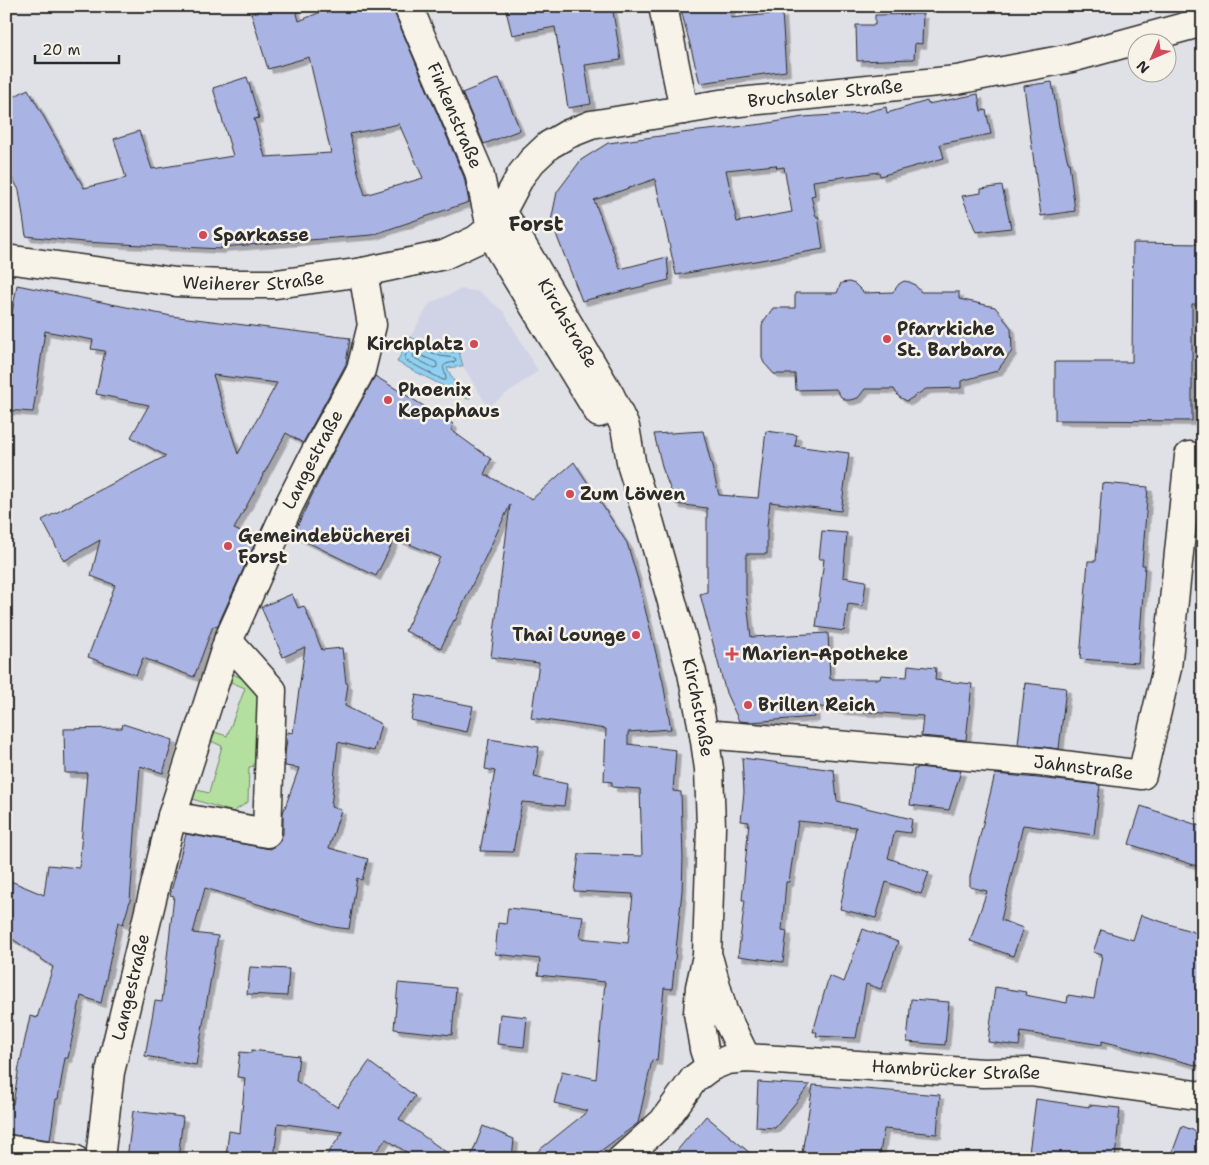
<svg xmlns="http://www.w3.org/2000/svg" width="1209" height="1165" viewBox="0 0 1209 1165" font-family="'Shantell Sans',sans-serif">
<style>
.built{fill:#d0d3e6}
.green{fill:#b3e09e;stroke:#6f8664}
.water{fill:#90d0f1;stroke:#688ea2}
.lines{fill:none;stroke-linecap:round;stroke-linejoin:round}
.shore{stroke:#536d7a;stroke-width:1}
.building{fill:#a9b4e4;stroke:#2b2b2b;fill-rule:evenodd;filter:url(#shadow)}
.minor-casing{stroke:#2b2b2b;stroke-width:31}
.tertiary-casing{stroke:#2b2b2b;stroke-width:31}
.minor{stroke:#f7f3e8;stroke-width:28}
.tertiary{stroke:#f7f3e8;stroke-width:28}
.poi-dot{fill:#d1495b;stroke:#f7f3e8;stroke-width:2}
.labels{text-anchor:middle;stroke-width:5;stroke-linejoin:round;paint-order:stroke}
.street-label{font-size:18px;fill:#2b2b2b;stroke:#f7f3e8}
.poi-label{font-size:18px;font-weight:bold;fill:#2b2b2b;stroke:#f7f3e8;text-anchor:start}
.quarter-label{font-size:20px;font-weight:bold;fill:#2b2b2b;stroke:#f7f3e8}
</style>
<defs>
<filter id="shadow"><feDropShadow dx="4.5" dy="4.5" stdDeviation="0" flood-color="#0004"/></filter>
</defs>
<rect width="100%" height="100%" fill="#e0e0e7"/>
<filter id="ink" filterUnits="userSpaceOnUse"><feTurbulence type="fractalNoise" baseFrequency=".02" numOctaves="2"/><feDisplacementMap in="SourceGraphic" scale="10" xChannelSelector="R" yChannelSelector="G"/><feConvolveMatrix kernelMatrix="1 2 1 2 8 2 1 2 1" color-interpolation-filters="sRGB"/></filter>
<g filter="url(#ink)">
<!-- built -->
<polygon class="built" points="462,289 480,292 504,312 538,371 488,407 463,366 459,352 441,352 410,337 430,303"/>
<!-- green -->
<polygon class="green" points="229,672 252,683 259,701 254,766 249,767 248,802 233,812 186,797 188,788 209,793 222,746 204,738 208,730 227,736 245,688 226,680"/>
<!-- water -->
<polygon class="water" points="410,337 441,352 459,352 463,366 447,368 456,385 471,397 468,399 397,362"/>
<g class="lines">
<!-- shore -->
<g class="shore">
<path d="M413,345L440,356L455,358L456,360L455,362C436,365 446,368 446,380H443L405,360C404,356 409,347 413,345Z"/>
<polygon points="415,353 436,362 437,364 437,367 434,368 414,358 413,355"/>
</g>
</g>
<!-- building -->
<g class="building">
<path d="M273,6H295L299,21L335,6H393L394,12L464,177L469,202L372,235L221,247V249L83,242L26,236L19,190L6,167V101L28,89L84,188L126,178L114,139L139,131L152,169L233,156L213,88L247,77L259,118L254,119L265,157L331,153L309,57L268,69L251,13ZM399,124L423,178L365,195L358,172L350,134Z"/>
<polygon points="505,6 612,6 621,60 585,65 591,104 568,108 555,27 512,35"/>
<polygon points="680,6 730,6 731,18 782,13 786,71 700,83"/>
<polygon points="923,14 922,44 915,43 914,59 857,61 856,25 875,25 875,15"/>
<polygon points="499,78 520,130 484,144 462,93"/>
<polygon points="1052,82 1059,126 1068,162 1069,162 1075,211 1041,216 1024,86"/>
<path d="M978,94L981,111L986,110L991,134L940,144L944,158L880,176L879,172L813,181L815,195L811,196L816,217L818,216L823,249L676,275L655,179L594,200L620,269L667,257L669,280L582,301L551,221L557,192L581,160L608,143L690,132L763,124L803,117L863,113L886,107L887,113L927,101L928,104ZM776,165L777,168L784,167L792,212L737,222L726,170Z"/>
<polygon points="1002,186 1011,228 976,232 962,196 981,193 981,189"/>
<polygon points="1133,243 1203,244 1203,304 1192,304 1192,421 1055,420 1055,362 1132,362"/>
<polygon points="904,281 909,282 914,284 921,292 959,292 959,299 995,307 1011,328 1012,351 997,371 961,381 961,388 926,389 907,401 899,397 894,389 865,389 858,398 850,400 845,400 841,397 836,389 796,390 795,374 774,374 764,363 762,358 762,327 763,322 773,308 795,308 795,293 837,293 841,283 849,282 855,284 864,293 893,292 899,284"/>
<path d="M17,285L171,316L350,338L346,364L303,443L286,433L234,529L257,539L217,627L213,626L194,677L143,658L136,675L88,657L115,585L91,576L100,540L64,561L42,520L166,456L131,437L149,405L96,394L105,351L91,349L93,340L45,331L33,412L6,410V346ZM213,375L277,383L238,454Z"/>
<polygon points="375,376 453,424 451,430 491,459 484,474 532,499 574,462 627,543 638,580 663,682 671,729 628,732 628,744 676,750 673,791 681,792 683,858 682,891 672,989 664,988 657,1061 652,1060 638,1123 590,1159 528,1159 588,1111 554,1103 562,1071 596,1079 605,982 538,975 540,959 495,954 498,923 506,924 508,908 583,916 580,938 628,943 633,894 574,891 579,854 642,856 640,789 612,787 612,782 604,781 606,729 531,718 539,663 491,657 510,505 455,621 454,620 441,648 405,631 440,557 395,538 376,576 293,535 328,462"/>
<polygon points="703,431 719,495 758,498 766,431 797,435 795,446 849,453 841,511 770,502 767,526 767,554 746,554 746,593 751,637 828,633 830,679 880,679 881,675 907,677 908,665 936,668 935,680 972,684 966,740 921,736 923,716 842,710 814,706 815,717 750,722 739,721 726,693 700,594 707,592 707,508 676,504 663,470 654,434"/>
<polygon points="1102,483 1148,487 1142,565 1145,565 1138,663 1080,659 1088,561 1096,561"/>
<polygon points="822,531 847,533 843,577 866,581 863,606 848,604 844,631 816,627 824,559 819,559"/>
<polygon points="292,594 298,608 304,606 322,650 342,648 346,683 348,684 345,706 381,724 374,751 338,742 331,807 341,810 329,848 368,859 362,880 357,878 349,929 333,927 205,888 193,933 218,936 196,1065 145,1056 155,1001 162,1002 174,896 170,895 186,834 271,849 279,842 283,834 283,813 299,768 285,766 285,754 288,732 293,733 305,647 283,657 261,607"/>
<polygon points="1025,683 1066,688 1059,749 1018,744"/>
<polygon points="416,695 473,706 467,732 411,720"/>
<polygon points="123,724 173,740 163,773 140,766 130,901 123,924 118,922 101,1003 81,996 68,1058 65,1058 58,1099 56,1099 50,1140 6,1134 6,1103 13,1104 19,1067 30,1016 37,1018 53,967 14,940 6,936 6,879 44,895 48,865 79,868 87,773 65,773 64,729 122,728"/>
<polygon points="489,739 539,747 534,777 567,784 564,806 522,802 513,852 480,851 495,771 485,769"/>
<polygon points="742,758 834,770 837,801 912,819 910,833 895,831 888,858 929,872 921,894 886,882 876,918 840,909 856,827 798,821 789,882 786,882 782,930 787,931 783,962 738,956 745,900 742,900 749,822 741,821 744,792"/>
<polygon points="917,767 961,771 949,810 910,805 914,769 917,769"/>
<polygon points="995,774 1038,778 1100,785 1094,835 1023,825 1001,920 1023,928 1013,956 970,941 987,891 970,887 970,877"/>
<polygon points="1141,806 1203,827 1203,868 1129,844"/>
<polygon points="1141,915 1203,935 1203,1067 1102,1041 1102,1045 1021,1032 1019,1046 988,1042 995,987 1026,992 1025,995 1067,1003 1068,995 1094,999 1102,955 1093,952 1101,930 1133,940"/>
<polygon points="863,929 898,942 881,989 866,984 856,1038 816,1036 817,1032 813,1032 829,976 844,982"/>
<polygon points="250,967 289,969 287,996 247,994"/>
<polygon points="398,983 456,988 452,1035 394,1029"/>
<polygon points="911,999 949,1002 945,1045 907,1042"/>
<polygon points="500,1014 527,1017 524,1047 497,1044"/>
<polygon points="252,1050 299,1056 296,1081 337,1107 369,1062 415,1096 399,1119 456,1159 417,1159 386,1139 370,1159 324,1159 343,1132 278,1123 274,1159 249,1159 226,1156 229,1131 240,1133 245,1078 237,1077 240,1052 251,1053"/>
<polygon points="758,1082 810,1085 775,1128 756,1127"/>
<polygon points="813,1085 940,1095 937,1134 884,1129 879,1159 801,1159"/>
<polygon points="1036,1099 1089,1107 1089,1105 1120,1108 1115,1159 1072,1159 1029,1153"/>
<polygon points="133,1111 183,1117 178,1159 127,1159"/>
<polygon points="706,1116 757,1159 670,1159"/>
<polygon points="483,1126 514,1139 512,1159 470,1159"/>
<polygon points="1182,1126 1203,1134 1203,1159 1170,1159"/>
</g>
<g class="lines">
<!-- minor casing -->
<g class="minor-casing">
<g id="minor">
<path id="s1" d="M408,6L479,172L491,228"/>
<polyline points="663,6 684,110"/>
<path id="s2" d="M704,734L1040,762L1142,775L1167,668L1189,456"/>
<polyline points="172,816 267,833 272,690 228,641"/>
<polyline points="6,1149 74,1159"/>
<path id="s3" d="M100,1159L110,1072L172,816L228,641L289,505L314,455L361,370L372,325L363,272"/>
<polyline points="622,1159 663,1122 694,1079 710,1067"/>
</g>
</g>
<!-- tertiary casing -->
<g class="tertiary-casing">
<g id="tertiary">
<path id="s4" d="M502,211L610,395L625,427L632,467L650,524L692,673L704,734L709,769L711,827L707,956L700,987L698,1013L704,1049L710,1067L727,1060L746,1058L983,1073L1030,1072L1203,1096"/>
<polyline points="491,228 499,249 599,413"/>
<path id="s5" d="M6,259L176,282L223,284H276L363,272L444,255L476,240L491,228L502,211L521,175L532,161L549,145L568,134L591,125L720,104L957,80L1071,58L1203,22"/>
<polyline points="709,960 723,1011 746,1058"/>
</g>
</g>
<!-- minor -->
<use href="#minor" class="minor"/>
<!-- tertiary -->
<use href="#tertiary" class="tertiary"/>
</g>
</g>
<!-- markers -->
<g class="poi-dot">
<circle cx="203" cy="235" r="5"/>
<circle cx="887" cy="339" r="5"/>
<circle cx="474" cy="344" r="5"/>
<circle cx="388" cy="400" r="5"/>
<circle cx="570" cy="494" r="5"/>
<circle cx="228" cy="546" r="5"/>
<circle cx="636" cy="635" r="5"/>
<path d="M729.5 646.5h5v5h5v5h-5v5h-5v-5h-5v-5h5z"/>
<circle cx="748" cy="705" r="5"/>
</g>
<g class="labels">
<!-- street labels -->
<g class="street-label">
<text dy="6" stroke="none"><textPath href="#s5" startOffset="882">Bruchsaler Straße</textPath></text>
<text dy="6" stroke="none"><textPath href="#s1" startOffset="119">Finkenstraße</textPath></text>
<text dy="6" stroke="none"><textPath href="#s5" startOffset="249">Weiherer Straße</textPath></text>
<text dy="6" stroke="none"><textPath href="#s4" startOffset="130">Kirchstraße</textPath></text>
<text dy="6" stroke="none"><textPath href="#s3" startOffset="735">Langestraße</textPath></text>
<text dy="6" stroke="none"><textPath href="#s4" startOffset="539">Kirchstraße</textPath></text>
<text dy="6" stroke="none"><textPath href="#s2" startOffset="381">Jahnstraße</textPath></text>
<text dy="6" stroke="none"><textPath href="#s3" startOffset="175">Langestraße</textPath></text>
<text dy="6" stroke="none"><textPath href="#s4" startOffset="1150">Hambrücker Straße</textPath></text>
</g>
<!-- poi labels -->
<g class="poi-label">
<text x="213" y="241">Sparkasse</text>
<text x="897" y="335">Pfarrkiche<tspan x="897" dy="21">St. Barbara</tspan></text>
<text x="464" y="350" text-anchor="end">Kirchplatz</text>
<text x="398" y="396">Phoenix<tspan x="398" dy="21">Kepaphaus</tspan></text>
<text x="580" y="500">Zum Löwen</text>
<text x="238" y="542">Gemeindebücherei<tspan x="238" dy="21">Forst</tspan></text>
<text x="626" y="641" text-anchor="end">Thai Lounge</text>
<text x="742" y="660">Marien-Apotheke</text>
<text x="758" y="711">Brillen Reich</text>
</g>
<!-- quarter labels -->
<g class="quarter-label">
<text x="536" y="231">Forst</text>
</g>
</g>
<!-- margin -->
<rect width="1209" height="1165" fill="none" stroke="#f7f3e8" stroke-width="25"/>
<rect x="12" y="12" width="1184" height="1140" fill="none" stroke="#2b2b2b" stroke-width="2" filter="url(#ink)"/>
<!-- north arrow -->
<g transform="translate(1152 58) rotate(225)"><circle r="24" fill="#f7f3e8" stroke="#a5a39c"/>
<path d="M0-4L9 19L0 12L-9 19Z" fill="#d1495b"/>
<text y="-8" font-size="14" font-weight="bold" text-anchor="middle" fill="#2b2b2b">N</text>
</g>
<!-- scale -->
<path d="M35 55v8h84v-8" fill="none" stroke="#2b2b2b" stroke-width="2.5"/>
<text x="42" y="55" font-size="15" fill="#2b2b2b" stroke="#f7f3e8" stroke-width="4" paint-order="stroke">20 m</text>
</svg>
